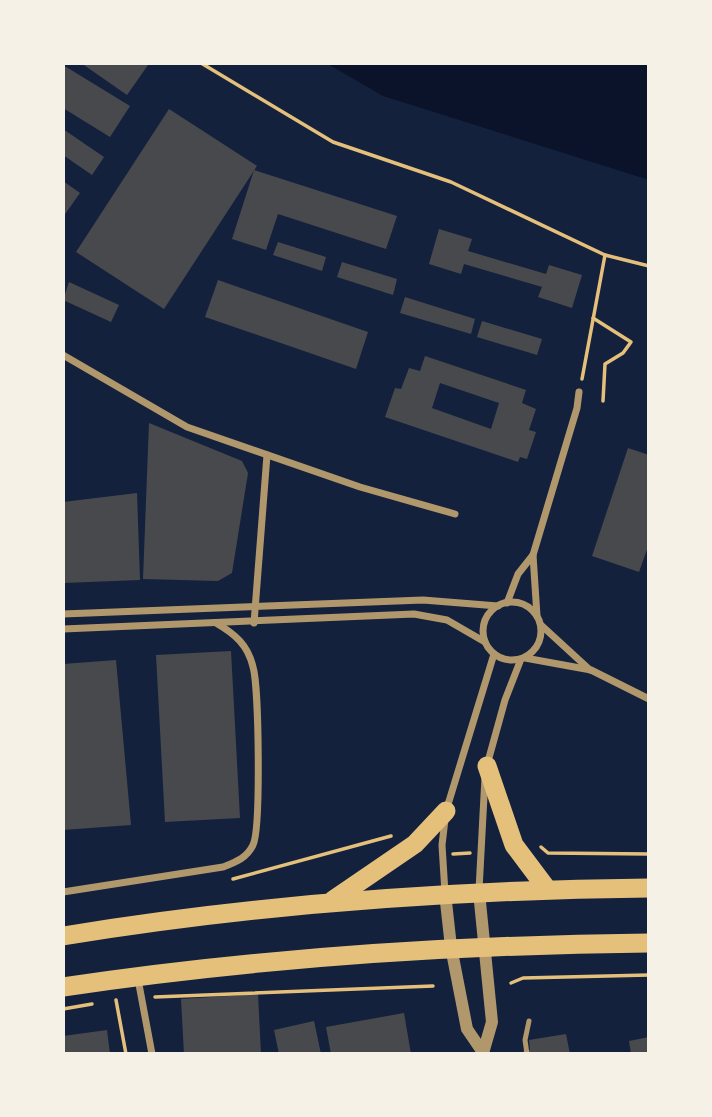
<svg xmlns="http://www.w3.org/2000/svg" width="712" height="1117" viewBox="0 0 712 1117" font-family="'Fira Sans',sans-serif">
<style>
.water{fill:#0b132b}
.building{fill:#48494c;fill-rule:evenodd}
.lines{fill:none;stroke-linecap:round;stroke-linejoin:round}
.path{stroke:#e5c07b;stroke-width:3.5}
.service{stroke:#b1986c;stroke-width:5}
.minor{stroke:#b1986c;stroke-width:7}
.tertiary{stroke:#b1986c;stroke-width:12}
.trunk{stroke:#e5c07b;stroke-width:19}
</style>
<rect width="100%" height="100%" fill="#14213d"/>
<!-- water -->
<polygon class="water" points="326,63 649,63 649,180 383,96"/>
<!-- building -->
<g class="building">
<polygon points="81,63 144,63 148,65 127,95"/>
<polygon points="63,65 130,106 110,137 63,108"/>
<polygon points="169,109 257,166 164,309 76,252"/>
<polygon points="63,129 104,157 92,175 63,155"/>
<polygon points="254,170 397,216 386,249 278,214 266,250 232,239"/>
<polygon points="63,181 80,193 63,217"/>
<polygon points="439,229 472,239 468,251 546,274 549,265 582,275 572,308 538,297 542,287 464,264 461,274 429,264"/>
<polygon points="278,242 326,257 322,271 273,255"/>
<polygon points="342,262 397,279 393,295 337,277"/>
<polygon points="218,280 368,332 356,369 205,317"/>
<polygon points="69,282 119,305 111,322 63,300"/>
<polygon points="405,297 475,319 471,334 400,313"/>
<polygon points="482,321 542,339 537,355 477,337"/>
<path d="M425,356L526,390L522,403L536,409L529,430L536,432L527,459L520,457L518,462L385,417L395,388L401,389L409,368L420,371ZM440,383L499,403L491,429L432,408Z"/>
<polygon points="149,423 242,461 248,473 232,573 218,581 143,579"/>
<polygon points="628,448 649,455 649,544 639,572 592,556"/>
<polygon points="137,493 140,580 63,583 63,502"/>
<polygon points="231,651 240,818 165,822 156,655"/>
<polygon points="116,660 131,825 63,830 63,664"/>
<polygon points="258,994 261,1054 184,1054 181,999"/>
<polygon points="404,1013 411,1054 331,1054 326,1027"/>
<polygon points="314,1021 321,1054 279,1054 274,1030"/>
<polygon points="107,1030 110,1054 63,1054 63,1036"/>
<polygon points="566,1034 570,1054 524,1054 523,1051 530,1050 529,1040"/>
<polygon points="649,1037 649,1054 631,1054 629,1041"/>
</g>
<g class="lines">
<!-- path -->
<g class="path">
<polyline points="201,63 333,142 451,182 605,255 649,266"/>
<polyline points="593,318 631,342 623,353 605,364 603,401"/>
<polyline points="582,379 605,255"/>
<polyline points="541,847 548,853 649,854"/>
<polyline points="453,854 470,853"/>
<polyline points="233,879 391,836"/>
<polyline points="511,983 523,978 649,975"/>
<polyline points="155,997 433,986"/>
<polyline points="116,1000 126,1054"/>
<polyline points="63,1009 92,1004"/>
</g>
<!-- service -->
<polyline class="service" points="527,1054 525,1040 529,1021"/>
<!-- minor -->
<g class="minor">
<polyline points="63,355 187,427 360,487 455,514"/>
<polyline points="533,555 537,616"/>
<circle cx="512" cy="631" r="29"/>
<polyline points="507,603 518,574 533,555 577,408 579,392"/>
<polyline points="63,614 423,600 498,606"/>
<polyline points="254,623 267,455"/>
<polyline points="541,625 590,670"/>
<polyline points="63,629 414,614 447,620 485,642"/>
<polyline points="525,658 591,670 649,699"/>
<polyline points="487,765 505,700 521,659"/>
<polyline points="479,890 485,777"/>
<path d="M63,892L223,867C236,862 247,858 253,845C261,829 259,687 253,667C248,645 235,634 216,623"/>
<polyline points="445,893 442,845 446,811 494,654"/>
<polyline points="138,979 152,1054"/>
</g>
<!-- tertiary -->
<g class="tertiary">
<polyline points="479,892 492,1022 483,1053"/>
<polyline points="445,893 451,947 467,1029 484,1054"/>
</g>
<!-- trunk -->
<g class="trunk">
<polyline points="487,766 514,845 547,889"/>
<polyline points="333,900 415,844 446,811"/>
<path d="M63,936C258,904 452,890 649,888"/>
<path d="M63,987C257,958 453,945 649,943"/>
</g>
</g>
<!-- border -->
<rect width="712" height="1117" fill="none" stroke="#f6f1e7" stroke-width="130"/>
</svg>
